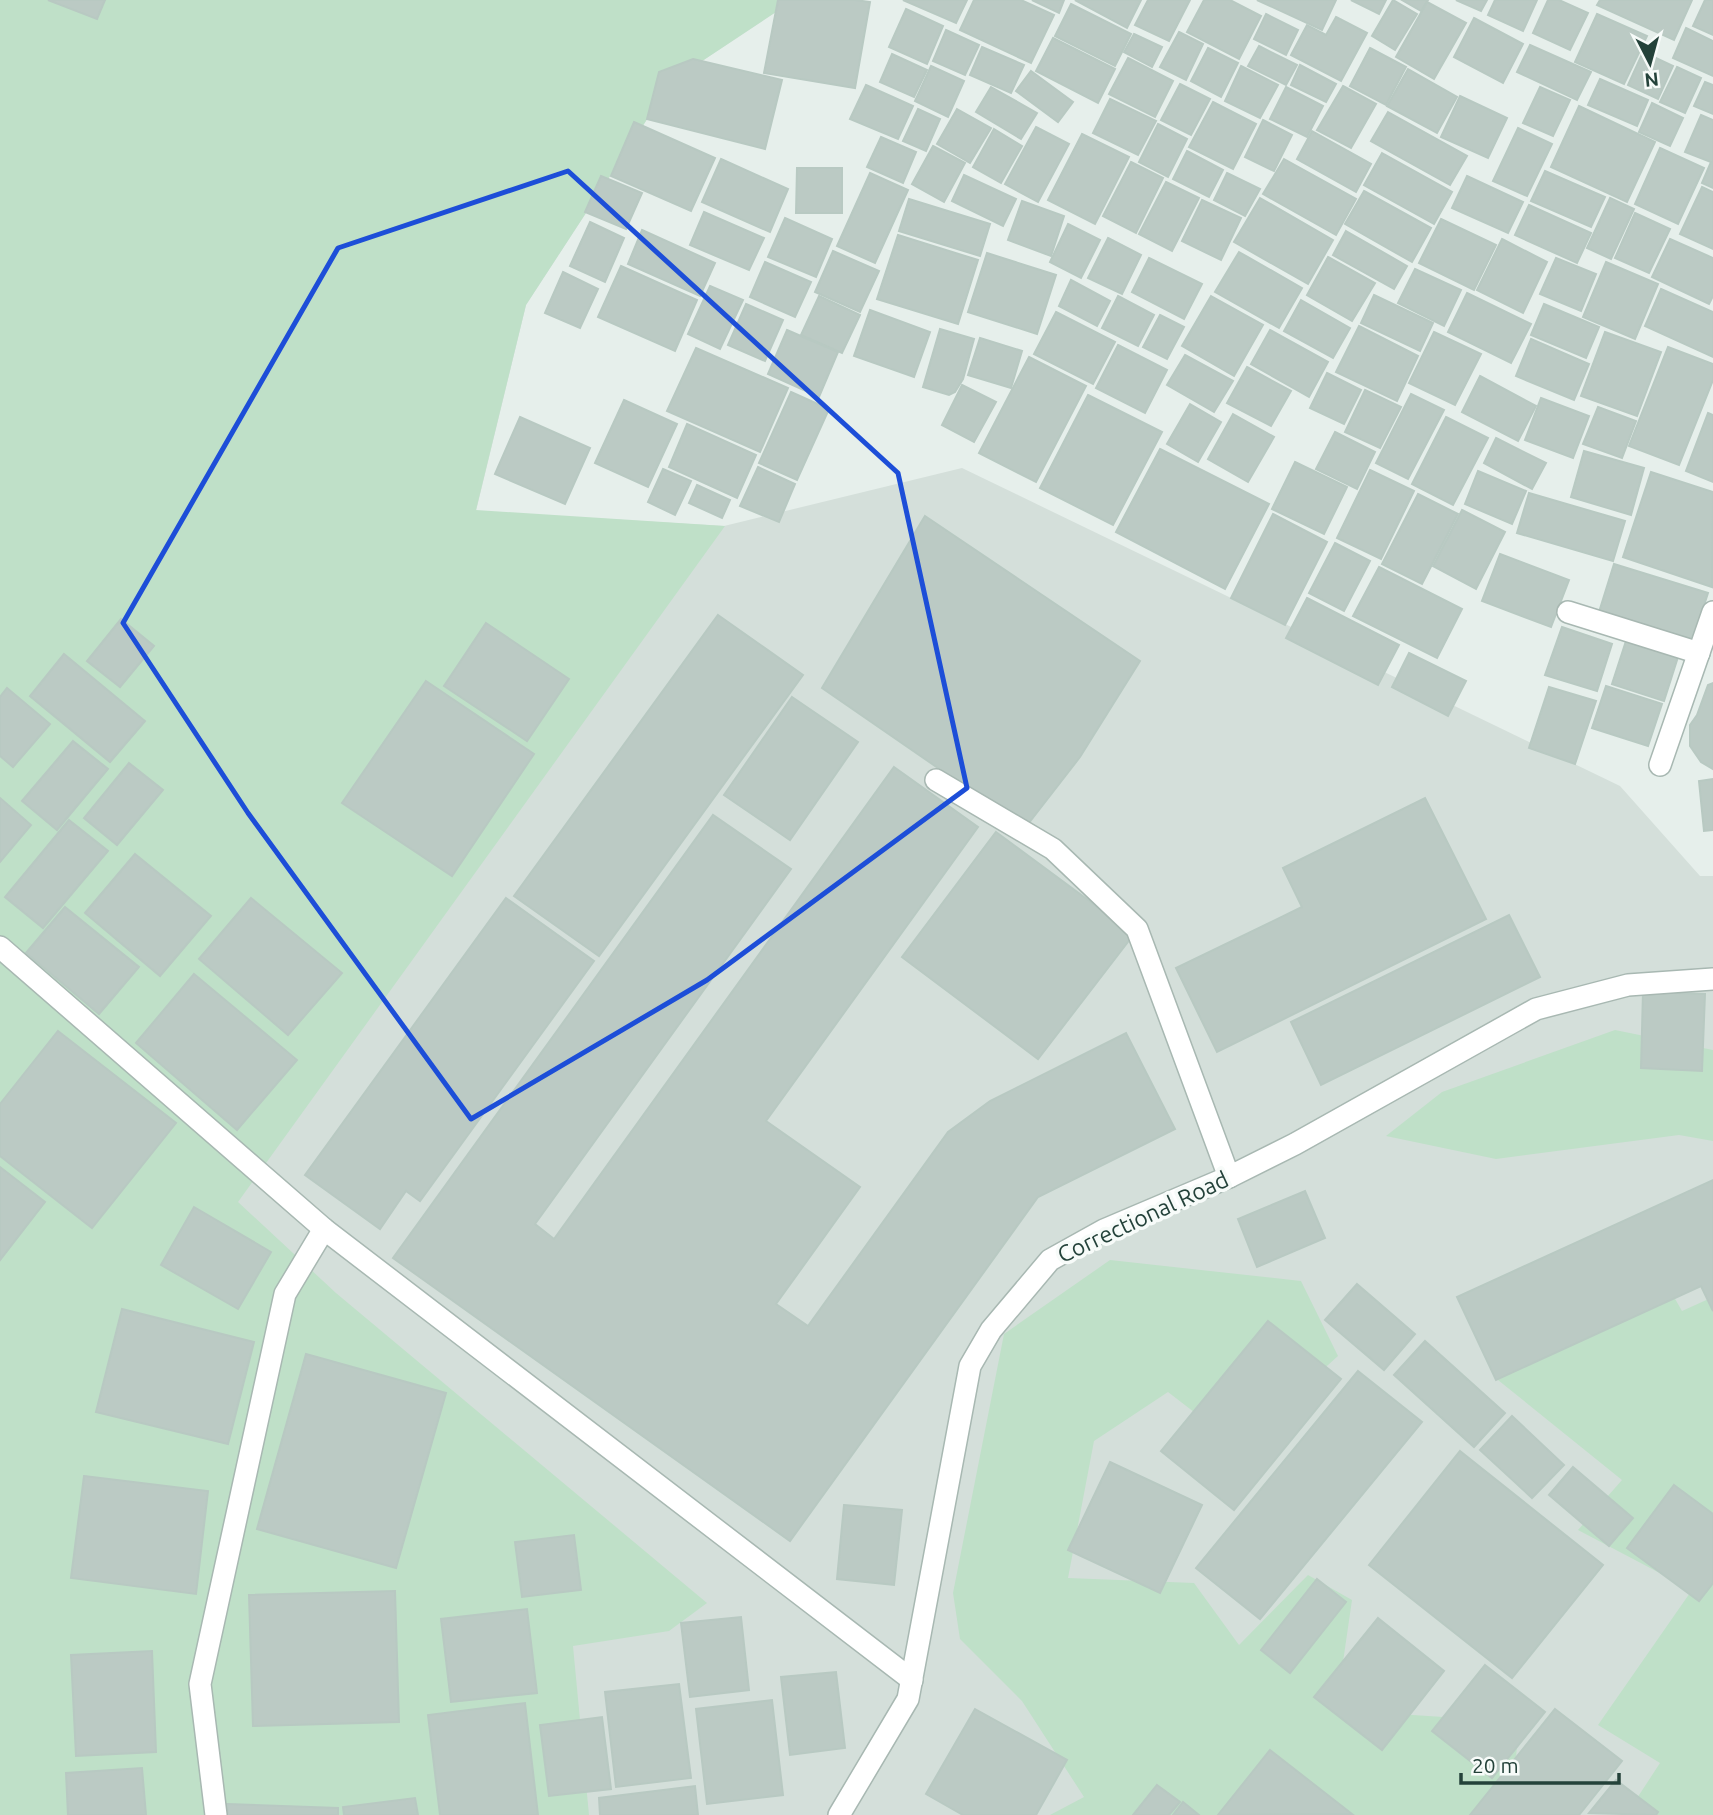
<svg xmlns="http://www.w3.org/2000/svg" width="1713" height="1815" viewBox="0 0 1713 1815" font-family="Ubuntu,sans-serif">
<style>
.built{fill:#d4dfda}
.green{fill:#bfe0c8}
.building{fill:#bbcac4;stroke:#b8c9c2;stroke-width:2}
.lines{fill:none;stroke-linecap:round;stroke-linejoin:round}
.lane-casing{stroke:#a8b8b2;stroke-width:24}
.street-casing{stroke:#a8b8b2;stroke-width:24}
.lane{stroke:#fff;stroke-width:21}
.street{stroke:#fff;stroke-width:21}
.marked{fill:none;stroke:#1d4ed8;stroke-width:5;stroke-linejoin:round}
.labels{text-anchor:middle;stroke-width:7;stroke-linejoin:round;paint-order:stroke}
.street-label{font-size:23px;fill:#24423a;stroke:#f7fbf9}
</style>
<rect width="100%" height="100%" fill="#e6efeb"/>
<!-- built -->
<polygon class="built" points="0,0 794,0 672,81 526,305 476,511 724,526 962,468 1620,786 1700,876 1713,876 1713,1815 0,1815"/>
<!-- green -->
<g class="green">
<polygon points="0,0 794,0 672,81 526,305 476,510 725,526 238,1202 336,1293 707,1603 669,1631 573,1646 589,1815 0,1815"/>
<polygon points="1615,1030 1713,1050 1713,1141 1679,1135 1496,1159 1386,1136 1442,1092"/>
<polygon points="1110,1260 1301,1281 1338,1356 1238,1446 1168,1392 1094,1441 1068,1578 1194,1583 1239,1645 1308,1575 1352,1600 1336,1710 1520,1722 1513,1782 1490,1815 1050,1815 1084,1797 1022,1701 960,1639 953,1593 1004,1334"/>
<polygon points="1670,1290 1682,1311 1713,1297 1713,1815 1626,1815 1660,1763 1598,1725 1692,1590 1578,1530 1622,1480 1498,1380"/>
</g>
<!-- building -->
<g class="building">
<polygon points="48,0 105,0 97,19"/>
<polygon points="778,0 855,0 870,2 855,88 764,73"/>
<polygon points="903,0 967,0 956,23"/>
<polygon points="974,0 1021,0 1054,15 1031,63 960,30"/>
<polygon points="1032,0 1064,0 1059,13"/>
<polygon points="1075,0 1141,0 1127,28"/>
<polygon points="1148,0 1190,0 1169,41 1135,25"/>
<polygon points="1204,0 1230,0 1261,16 1239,59 1187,32"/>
<polygon points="1257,0 1336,0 1322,30"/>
<polygon points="1351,0 1386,0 1379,14"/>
<polygon points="1393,0 1417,14 1395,50 1372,36"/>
<polygon points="1402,0 1428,0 1421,11"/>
<polygon points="1456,0 1487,0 1481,11"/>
<polygon points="1495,0 1537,0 1523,31 1488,15"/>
<polygon points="1548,0 1559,0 1588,13 1570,50 1533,33"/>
<polygon points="1600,0 1692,0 1674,40 1597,5"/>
<polygon points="1705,0 1713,0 1713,35 1693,26"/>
<polygon points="1427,2 1466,23 1434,79 1396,57"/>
<polygon points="1071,4 1131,34 1115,66 1055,36"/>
<polygon points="906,9 943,26 927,64 889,47"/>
<polygon points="1266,14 1298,30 1286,55 1254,39"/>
<polygon points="1597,14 1647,36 1624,84 1575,62"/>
<polygon points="1336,17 1367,33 1341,81 1291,55 1307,25 1326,35"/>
<polygon points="1474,18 1523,44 1503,83 1454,57"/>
<polygon points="1686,28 1713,41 1713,76 1673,58"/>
<polygon points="946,30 979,45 965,75 933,61"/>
<polygon points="1179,32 1203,44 1186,80 1160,67"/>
<polygon points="1134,34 1162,47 1152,67 1124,52"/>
<polygon points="1053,38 1115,69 1098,103 1036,71"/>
<polygon points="1530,45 1591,72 1577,100 1517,72"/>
<polygon points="1259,46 1297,65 1286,85 1248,66"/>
<polygon points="982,47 1024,65 1011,93 970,75"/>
<polygon points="1208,48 1238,63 1221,97 1191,81"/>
<polygon points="1370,48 1406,67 1386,105 1350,86"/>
<polygon points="1643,52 1673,66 1658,99 1628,85"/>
<polygon points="892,54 927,70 914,97 880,82"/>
<polygon points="1128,58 1173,81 1155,117 1109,94"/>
<polygon points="693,59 782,80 765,149 647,119 659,72"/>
<polygon points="1300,65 1336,84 1326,102 1291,85"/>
<polygon points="931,66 964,81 948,117 915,101"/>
<polygon points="1241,66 1278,85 1260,118 1225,101"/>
<polygon points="1677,67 1701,78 1685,113 1660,102"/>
<polygon points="1408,69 1457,97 1437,133 1387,106"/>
<polygon points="1031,71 1073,102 1058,122 1016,91"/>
<polygon points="1600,79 1648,100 1637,126 1588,105"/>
<polygon points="1705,82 1713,85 1713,114 1694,106"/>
<polygon points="1180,84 1210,99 1191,135 1161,120"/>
<polygon points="866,85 913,106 898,139 850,119"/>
<polygon points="1343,86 1376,104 1351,148 1317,130"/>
<polygon points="991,87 1037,113 1021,139 976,112"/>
<polygon points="1286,87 1323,106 1307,137 1270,119"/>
<polygon points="1540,87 1570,100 1553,136 1523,123"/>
<polygon points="1460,96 1507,118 1488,158 1441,137"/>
<polygon points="1110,99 1156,121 1138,155 1093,133"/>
<polygon points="1213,102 1256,124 1233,169 1189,147"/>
<polygon points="1652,103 1683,118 1670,146 1639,132"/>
<polygon points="1579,106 1655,142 1627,202 1551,167"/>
<polygon points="918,109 940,119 926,151 903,141"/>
<polygon points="957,109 991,128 970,163 937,144"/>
<polygon points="1388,112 1467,156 1450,185 1371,141"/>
<polygon points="1701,115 1713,120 1713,188 1702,183 1711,162 1685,152"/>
<polygon points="1263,120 1292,135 1274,171 1245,157"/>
<polygon points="634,122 715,158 691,211 611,176"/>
<polygon points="1158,124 1187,139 1168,177 1139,162"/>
<polygon points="1036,127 1069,144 1038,202 1005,184"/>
<polygon points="1518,128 1552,144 1527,196 1493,181"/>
<polygon points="994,129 1022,146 1001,183 973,167"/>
<polygon points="1312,131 1371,164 1356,192 1297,159"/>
<polygon points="1082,134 1129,157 1095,224 1048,200"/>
<polygon points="881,137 916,152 903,183 867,167"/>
<polygon points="933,146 965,163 944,202 912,184"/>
<polygon points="1660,148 1704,168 1678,224 1635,204"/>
<polygon points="1187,151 1223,170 1209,197 1173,179"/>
<polygon points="1382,153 1452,192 1434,224 1364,185"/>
<polygon points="721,159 788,189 770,232 702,202"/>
<polygon points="1284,159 1356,199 1336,235 1263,194"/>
<polygon points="1131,162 1163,178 1136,233 1103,216"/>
<polygon points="797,168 842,168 842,213 796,213"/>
<polygon points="1545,171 1605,197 1591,227 1531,201"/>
<polygon points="870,173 908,190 875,263 837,246"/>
<polygon points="1227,173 1260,189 1245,216 1214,200"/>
<polygon points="964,175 1016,199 1003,226 952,201"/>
<polygon points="601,176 642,193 626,229 585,212"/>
<polygon points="1467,176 1523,202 1508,233 1452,208"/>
<polygon points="1166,182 1199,198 1172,251 1139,234"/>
<polygon points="1702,187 1713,192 1713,249 1680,234"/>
<polygon points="1364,191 1431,228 1412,262 1345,224"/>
<polygon points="1260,198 1333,240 1308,284 1234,242"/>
<polygon points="1610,198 1634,209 1611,259 1587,248"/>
<polygon points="909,199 990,224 980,256 899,231"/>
<polygon points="1202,200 1241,218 1221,260 1182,241"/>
<polygon points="1022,201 1064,216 1051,256 1008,240"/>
<polygon points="1529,205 1591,233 1577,263 1515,235"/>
<polygon points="704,212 764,238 749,270 690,245"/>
<polygon points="1635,213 1670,229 1649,273 1615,258"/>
<polygon points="785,218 832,239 816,277 768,257"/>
<polygon points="1441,219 1496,245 1474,290 1419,263"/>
<polygon points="590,222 624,238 605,282 570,266"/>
<polygon points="1068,224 1100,240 1081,278 1050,262"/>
<polygon points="642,230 715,263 700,296 628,264"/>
<polygon points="1346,231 1407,266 1394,289 1333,255"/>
<polygon points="898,235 978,260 958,324 877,299"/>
<polygon points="1108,238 1141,255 1122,294 1088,278"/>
<polygon points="1502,239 1547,262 1523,313 1477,290"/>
<polygon points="1670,239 1713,258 1713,296 1709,304 1652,277"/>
<polygon points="833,251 879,271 860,312 815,292"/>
<polygon points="1239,252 1302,288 1279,328 1215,292"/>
<polygon points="987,253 1056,275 1037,334 968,312"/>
<polygon points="1328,257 1375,283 1352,321 1307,295"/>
<polygon points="1149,258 1202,284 1184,319 1132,292"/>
<polygon points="1556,258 1596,274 1581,311 1540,294"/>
<polygon points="765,262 811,282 795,317 750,297"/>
<polygon points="1606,262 1658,284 1635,339 1583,317"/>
<polygon points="621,266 697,300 675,351 598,317"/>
<polygon points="1415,269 1461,290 1444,326 1398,303"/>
<polygon points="563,272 598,289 580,328 545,313"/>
<polygon points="1071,280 1110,301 1097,326 1059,306"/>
<polygon points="710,286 743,300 720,349 688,334"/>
<polygon points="1661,289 1713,312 1713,357 1645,326"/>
<polygon points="1467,293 1531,324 1511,363 1448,332"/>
<polygon points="1374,295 1433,323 1420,351 1361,323"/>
<polygon points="819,296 860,315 842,353 801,335"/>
<polygon points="1118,296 1154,315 1138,346 1102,328"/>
<polygon points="1211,296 1263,325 1234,376 1182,346"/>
<polygon points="1301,300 1350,328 1333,358 1284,331"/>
<polygon points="746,304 783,320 765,361 728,345"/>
<polygon points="1544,304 1599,327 1586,358 1531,335"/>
<polygon points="870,310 930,332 914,377 854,356"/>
<polygon points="1056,312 1115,342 1093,384 1034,354"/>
<polygon points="1160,315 1184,327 1167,359 1143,347"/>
<polygon points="1359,326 1418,356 1397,401 1336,372"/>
<polygon points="940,329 974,339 963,379 955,392 949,395 923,387"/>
<polygon points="787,330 838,352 819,397 768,374"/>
<polygon points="1270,330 1328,362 1309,397 1251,364"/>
<polygon points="1434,332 1481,354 1455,405 1409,383"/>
<polygon points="1605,332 1661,352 1637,416 1581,396"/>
<polygon points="980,338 1022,351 1011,388 968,375"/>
<polygon points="1531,339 1589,364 1574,400 1516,376"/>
<polygon points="1118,345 1167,370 1145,413 1096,388"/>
<polygon points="1668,347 1713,364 1713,380 1679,465 1629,446"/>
<polygon points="696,348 788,388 760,452 667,411"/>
<polygon points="1185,355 1233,381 1214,412 1167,385"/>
<polygon points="1029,357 1086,386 1036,482 979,453"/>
<polygon points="1247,367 1291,391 1271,426 1227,403"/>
<polygon points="1327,373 1361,390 1344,424 1310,408"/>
<polygon points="1480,376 1536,406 1518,441 1462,412"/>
<polygon points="962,385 996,402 974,442 942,425"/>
<polygon points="1365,390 1401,407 1380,448 1345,432"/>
<polygon points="791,392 829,409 797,480 759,463"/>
<polygon points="1411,394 1444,410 1408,479 1376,463"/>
<polygon points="1088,395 1162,432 1113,525 1040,488"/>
<polygon points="1541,398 1589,416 1573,458 1525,440"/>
<polygon points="624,400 677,424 648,487 595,463"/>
<polygon points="1190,404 1221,422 1198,462 1167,444"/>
<polygon points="1598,407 1636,421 1622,458 1583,444"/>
<polygon points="1708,413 1713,415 1713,482 1686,471"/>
<polygon points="1233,414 1274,437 1248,482 1208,459"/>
<polygon points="520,417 590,448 565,504 495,474"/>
<polygon points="1446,417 1488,438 1453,505 1412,484"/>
<polygon points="687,424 756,455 737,498 669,467"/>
<polygon points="1335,432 1375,452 1357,489 1316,469"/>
<polygon points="1496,438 1546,463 1532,489 1484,463"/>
<polygon points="1160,449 1269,504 1225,589 1116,532"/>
<polygon points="1584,451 1644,468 1631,515 1571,497"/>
<polygon points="1295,462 1347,487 1324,534 1272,509"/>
<polygon points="758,467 795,484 779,522 740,506"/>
<polygon points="663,469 691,481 675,515 648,502"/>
<polygon points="1370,470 1414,491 1381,559 1337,538"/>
<polygon points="1478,471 1526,491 1512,524 1465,504"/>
<polygon points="1651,472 1713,492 1712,587 1623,557"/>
<polygon points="697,485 730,500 722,518 689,503"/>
<polygon points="1529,493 1625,521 1613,561 1517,533"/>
<polygon points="1418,494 1458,514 1422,584 1382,564"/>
<polygon points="1462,510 1505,532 1476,589 1433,566"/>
<polygon points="1273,514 1327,542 1285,625 1231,598"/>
<polygon points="925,516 1140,661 1080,757 1025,828 822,688"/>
<polygon points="1335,543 1370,561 1344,611 1309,593"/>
<polygon points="1500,554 1569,580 1551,627 1482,601"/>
<polygon points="1614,564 1708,593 1692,643 1599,612"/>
<polygon points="1379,567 1462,609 1437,658 1353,616"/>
<polygon points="1307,598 1399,645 1378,685 1286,638"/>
<polygon points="718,615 803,675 599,956 514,896"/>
<polygon points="121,619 154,646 120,687 87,661"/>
<polygon points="486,623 569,679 527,741 444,686"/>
<polygon points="1562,627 1612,644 1597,691 1545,675"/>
<polygon points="1626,641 1678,657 1664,701 1612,684"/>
<polygon points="1409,653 1466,681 1448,716 1392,687"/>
<polygon points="64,654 145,721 110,762 30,696"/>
<polygon points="426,681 534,754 452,876 342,803"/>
<polygon points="1713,683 1713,769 1701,762 1690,746 1690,725 1697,715 1708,685"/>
<polygon points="1606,686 1662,704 1648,746 1592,728"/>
<polygon points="1549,687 1596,701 1575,764 1529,748"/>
<polygon points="7,688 50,724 13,767 0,756 0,697"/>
<polygon points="792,697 858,742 790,840 724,795"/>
<polygon points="73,741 108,769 57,830 22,801"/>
<polygon points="129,763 163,790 117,845 84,818"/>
<polygon points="894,767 978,827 766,1121 860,1187 776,1304 808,1326 948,1132 990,1101 1126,1033 1175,1129 1038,1197 790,1541 393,1258 713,815 791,869 535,1224 554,1239"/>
<polygon points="1713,779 1713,830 1704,831 1699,781"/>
<polygon points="0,798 31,825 0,862"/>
<polygon points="1425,798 1486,919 1217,1052 1176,968 1302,907 1283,868"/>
<polygon points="69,820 108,851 43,928 5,897"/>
<polygon points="996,832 1134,934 1038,1059 902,957"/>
<polygon points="135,854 211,916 160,976 85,913"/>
<polygon points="251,898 342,973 288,1035 199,959"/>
<polygon points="506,898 594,961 420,1201 406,1191 380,1229 305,1175"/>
<polygon points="65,907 139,967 99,1014 26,953"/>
<polygon points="1509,915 1540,977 1321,1085 1291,1022"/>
<polygon points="194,974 297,1060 237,1130 136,1043"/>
<polygon points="1643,992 1705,994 1702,1071 1641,1068"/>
<polygon points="58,1031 176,1123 92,1228 0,1156 0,1104"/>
<polygon points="0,1167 45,1202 0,1260"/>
<polygon points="1713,1180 1713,1311 1701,1286 1496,1380 1457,1297"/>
<polygon points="1305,1191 1325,1238 1257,1267 1238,1219"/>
<polygon points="194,1207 271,1252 238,1309 161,1265"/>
<polygon points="1357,1284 1415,1334 1384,1370 1325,1320"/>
<polygon points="122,1309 254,1342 228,1444 96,1412"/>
<polygon points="1268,1321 1341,1379 1234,1510 1161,1451"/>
<polygon points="1425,1341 1505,1413 1474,1447 1394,1375"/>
<polygon points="306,1354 446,1393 396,1568 257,1529"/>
<polygon points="1358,1371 1422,1422 1260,1619 1196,1568"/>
<polygon points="1512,1416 1564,1465 1532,1498 1480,1450"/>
<polygon points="1460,1451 1603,1565 1512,1678 1369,1565"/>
<polygon points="1110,1462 1202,1505 1160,1593 1068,1550"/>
<polygon points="1573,1467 1633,1518 1609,1546 1549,1495"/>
<polygon points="84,1476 208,1491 196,1594 71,1578"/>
<polygon points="1674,1485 1713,1514 1713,1583 1699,1601 1627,1548"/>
<polygon points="844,1505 902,1510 894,1585 837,1579"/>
<polygon points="574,1535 581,1590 522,1597 515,1542"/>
<polygon points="1317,1579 1346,1602 1290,1673 1261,1650"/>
<polygon points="395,1591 399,1722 253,1726 249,1595"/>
<polygon points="527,1609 537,1693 451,1702 441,1619"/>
<polygon points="741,1617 749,1690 690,1697 681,1623"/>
<polygon points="1378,1618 1444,1671 1382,1750 1314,1697"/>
<polygon points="152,1651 156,1752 76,1756 71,1655"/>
<polygon points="1485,1665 1545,1712 1492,1778 1432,1731"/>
<polygon points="836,1672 845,1748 790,1755 781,1677"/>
<polygon points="679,1684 691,1778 616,1787 605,1692"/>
<polygon points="772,1700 783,1795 707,1804 696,1709"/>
<polygon points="525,1703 538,1815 440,1815 428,1715"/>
<polygon points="975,1709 1067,1760 1036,1815 963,1815 926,1794"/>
<polygon points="1555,1709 1622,1761 1579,1815 1470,1815"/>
<polygon points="602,1717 611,1789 549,1796 540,1725"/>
<polygon points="1270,1750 1352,1814 1218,1815"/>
<polygon points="142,1768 146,1815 68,1815 66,1773"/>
<polygon points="1616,1780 1658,1812 1656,1815 1589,1813"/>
<polygon points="1157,1785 1180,1802 1169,1815 1133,1815"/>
<polygon points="695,1786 698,1815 600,1815 599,1798"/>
<polygon points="415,1798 418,1815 344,1815 343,1807"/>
<polygon points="1183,1802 1199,1815 1173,1815"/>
<polygon points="227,1804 338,1808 338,1815 228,1815"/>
</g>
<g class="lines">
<!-- lane casing -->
<g class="lane-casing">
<polyline id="lane" points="936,780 1053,849 1137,929 1229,1177"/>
</g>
<!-- street casing -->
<g class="street-casing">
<g id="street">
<polyline points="1568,612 1699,653"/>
<polyline points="1660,765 1713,612"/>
<polyline points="0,947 324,1229 912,1680"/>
<polyline points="216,1815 200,1684 285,1294 324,1229"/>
<polyline points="839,1815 908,1699 970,1366 991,1330 1050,1260 1104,1230 1229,1177 1295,1144 1536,1009 1628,985 1713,979"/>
</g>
</g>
<!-- lane -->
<use href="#lane" class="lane"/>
<!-- street -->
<use href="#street" class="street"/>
</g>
<!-- marked area -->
<path class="marked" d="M568,171L898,473L967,788L707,980L471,1119L248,813L123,623L338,248Z"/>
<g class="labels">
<!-- street labels -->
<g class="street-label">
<text transform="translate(1143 1217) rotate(-25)" y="8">Correctional Road</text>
</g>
</g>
<!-- north arrow -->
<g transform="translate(1650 63) rotate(174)" stroke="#f7fbf9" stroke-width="5" paint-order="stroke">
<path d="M0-5L12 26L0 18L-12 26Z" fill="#24423a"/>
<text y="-10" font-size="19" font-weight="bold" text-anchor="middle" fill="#24423a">N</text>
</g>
<!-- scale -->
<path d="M1461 1773v10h158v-10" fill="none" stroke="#24423a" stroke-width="3.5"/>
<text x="1472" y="1773" font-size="21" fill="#24423a" stroke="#f7fbf9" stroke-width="5" paint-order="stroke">20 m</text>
</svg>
